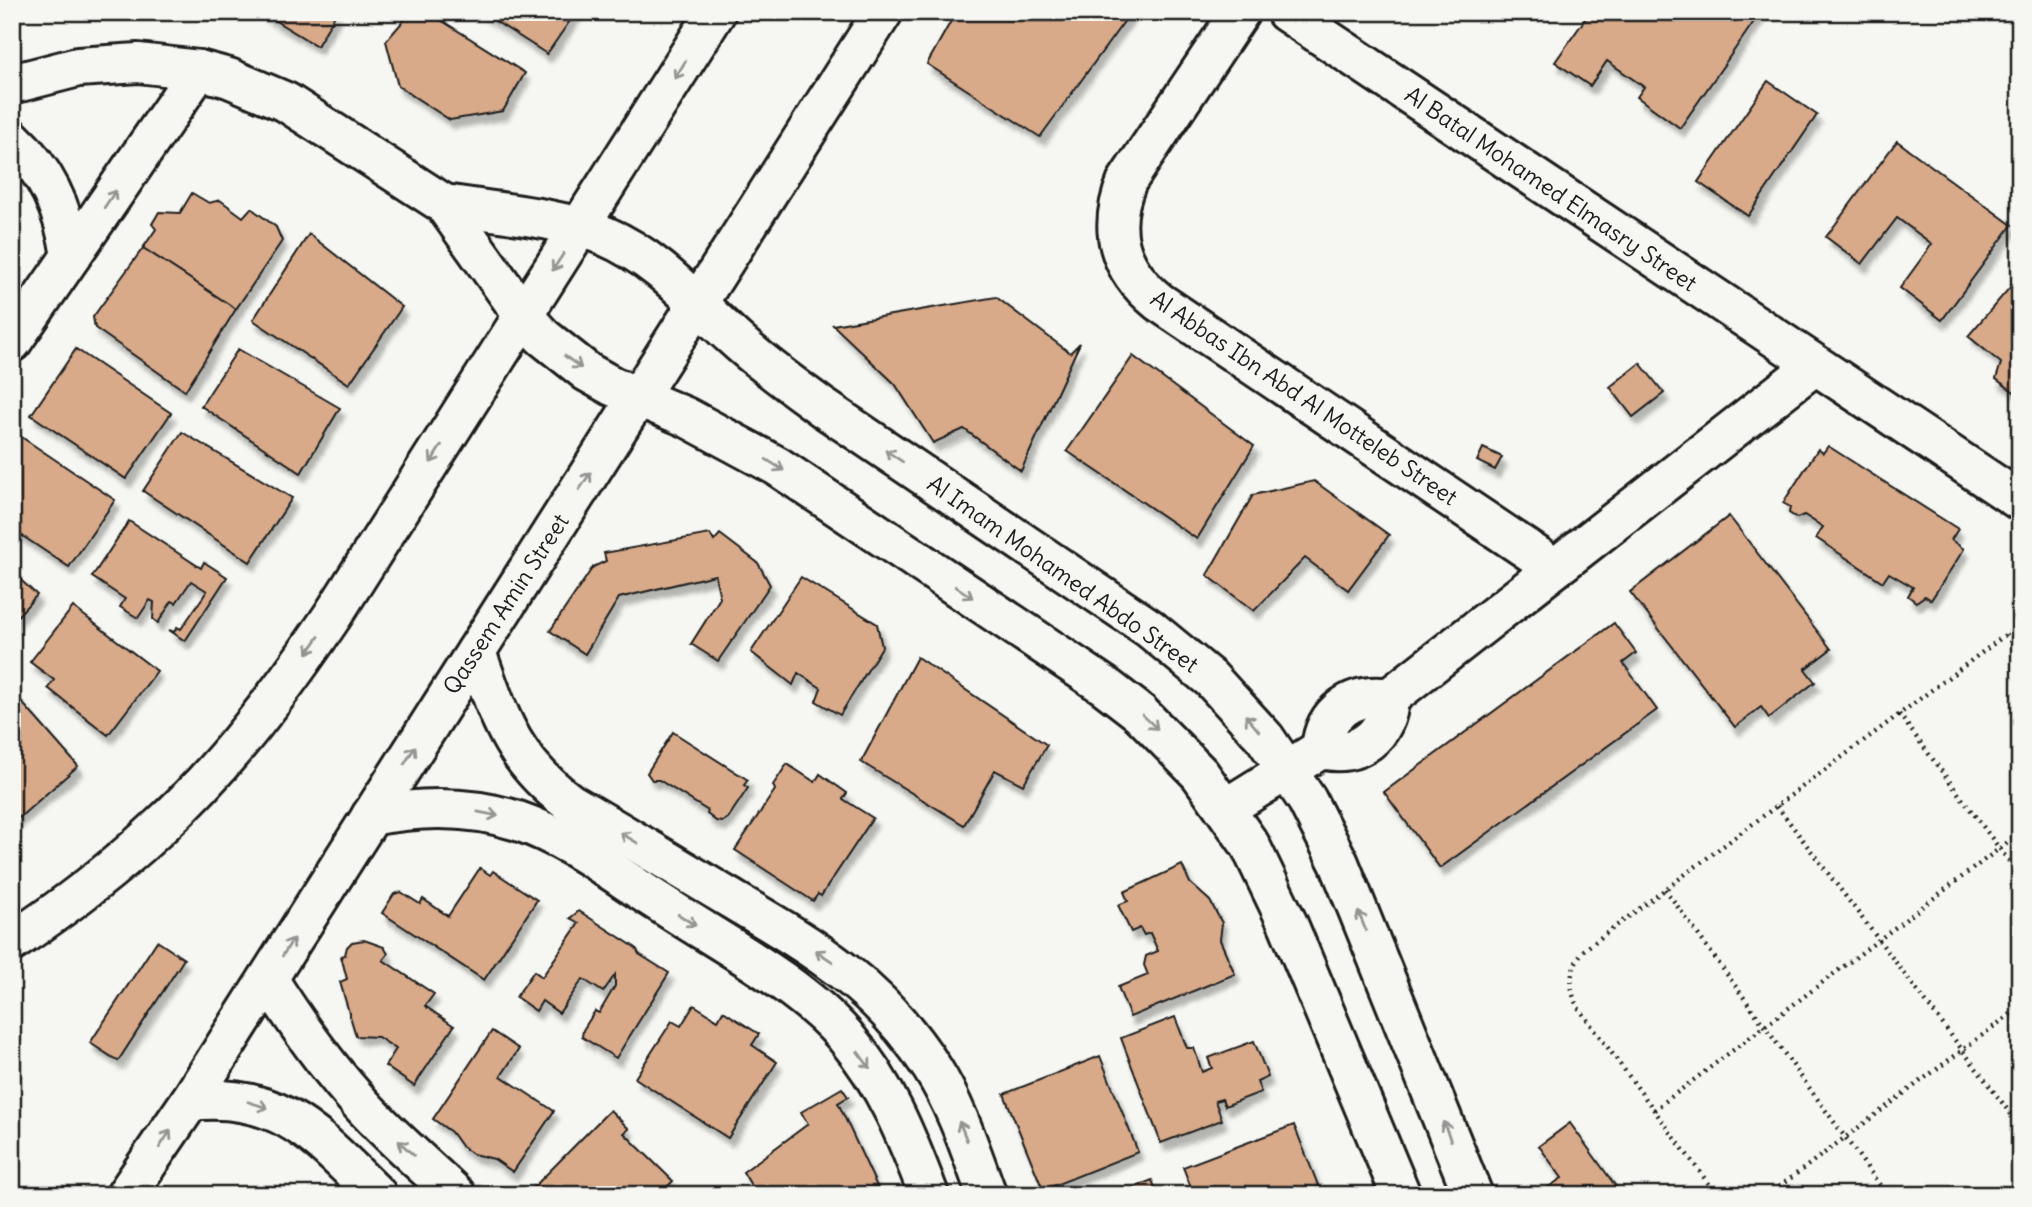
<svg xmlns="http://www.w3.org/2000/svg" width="2032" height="1207" viewBox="0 0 2032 1207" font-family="Delius,sans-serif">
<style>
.building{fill:#d8aa8a;stroke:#1c1c1c;stroke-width:2;filter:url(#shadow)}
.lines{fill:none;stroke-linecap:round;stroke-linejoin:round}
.minor-casing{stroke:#1c1c1c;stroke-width:44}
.major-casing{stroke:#1c1c1c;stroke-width:44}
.path{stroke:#1c1c1c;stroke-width:4.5;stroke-dasharray:2 5;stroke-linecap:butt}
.minor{stroke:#f6f6f2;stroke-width:38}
.major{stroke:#f6f6f2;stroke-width:38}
.oneway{stroke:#949492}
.labels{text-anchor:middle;stroke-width:6;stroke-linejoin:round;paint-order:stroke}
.street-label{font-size:23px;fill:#1c1c1c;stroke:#f6f6f2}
</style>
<defs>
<filter id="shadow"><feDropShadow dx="4.5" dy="8" stdDeviation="2" flood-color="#0004"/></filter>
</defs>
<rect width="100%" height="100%" fill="#f6f6f2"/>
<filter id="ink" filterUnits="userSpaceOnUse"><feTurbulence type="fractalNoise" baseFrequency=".0143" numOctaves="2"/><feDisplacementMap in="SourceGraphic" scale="14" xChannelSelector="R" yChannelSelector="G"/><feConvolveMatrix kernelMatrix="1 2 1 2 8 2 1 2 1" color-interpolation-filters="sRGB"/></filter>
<g filter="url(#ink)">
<!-- building -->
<g class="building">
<polygon points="261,12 337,12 317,46"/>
<polygon points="411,12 428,12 525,73 503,111 450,120 398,86 386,41"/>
<polygon points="481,12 576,12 547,54"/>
<polygon points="956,12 1131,12 1040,137 927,64"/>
<polygon points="1590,12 1758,12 1760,13 1680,128 1637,97 1644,87 1607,61 1590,86 1555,62"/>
<polygon points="1768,81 1817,115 1748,216 1698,182"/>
<polygon points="1897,141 2012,225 1942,320 1900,288 1932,244 1897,218 1862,264 1826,237"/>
<polygon points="192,193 209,203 220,200 243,217 251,208 276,227 282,241 236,309 143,248 156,229 152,224 159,212 180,213"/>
<polygon points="309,234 402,307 349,384 253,320"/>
<polygon points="143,248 236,309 185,391 95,328 93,317"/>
<polygon points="2011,286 2020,293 2020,396 1996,379 2001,363 1968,336"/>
<polygon points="996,297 1070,353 1080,343 1021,471 964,429 933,443 895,384 833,325"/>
<polygon points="76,349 171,413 126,479 31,415"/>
<polygon points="238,349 340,408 301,473 201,406"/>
<polygon points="1133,356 1254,446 1197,539 1067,451"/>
<polygon points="1640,363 1664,393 1633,417 1610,387"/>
<polygon points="182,432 292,498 250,562 143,491"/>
<polygon points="20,436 115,500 69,567 12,529 12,447"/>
<polygon points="1828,446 1958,529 1951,540 1964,549 1931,600 1925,596 1916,602 1908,596 1913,587 1889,573 1883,582 1816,538 1823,527 1804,515 1797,518 1789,513 1790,507 1783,503 1818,449 1823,453"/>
<polygon points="1483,448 1502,457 1495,470 1477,461"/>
<polygon points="1314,481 1389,535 1348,590 1305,558 1254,611 1207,575 1253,495"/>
<polygon points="1729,516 1831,649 1805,669 1815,682 1769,718 1761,707 1735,727 1630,592"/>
<polygon points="129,521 201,568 204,562 227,577 185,641 169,630 174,632 177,627 181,629 207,591 191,581 176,603 172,601 158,623 153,619 154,602 150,600 138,618 120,607 125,599 92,577"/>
<polygon points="710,534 714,541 720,534 758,563 770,585 718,661 691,644 720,598 715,575 619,598 585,654 550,631 593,567 606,561 604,553"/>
<polygon points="12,572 37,595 12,622"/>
<polygon points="801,577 877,624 882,647 840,715 816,701 821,688 798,673 793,685 751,652"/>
<polygon points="73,607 157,671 108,735 48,688 54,680 30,662"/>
<polygon points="1614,623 1636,653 1623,663 1657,710 1440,868 1384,792"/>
<polygon points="917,657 1047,745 1023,785 995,770 964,825 861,762"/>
<polygon points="12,691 78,766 12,824 12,702 16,699"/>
<polygon points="673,732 748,780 744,785 748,788 728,818 722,822 716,821 707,814 708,811 659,780 652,780 647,773"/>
<polygon points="787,764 815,782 820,774 847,793 843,799 873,818 821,896 818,894 813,901 735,850 775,790 773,785"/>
<polygon points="1182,865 1190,883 1210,901 1222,923 1220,940 1235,974 1130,1017 1118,987 1148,975 1144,965 1146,956 1158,951 1150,933 1144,935 1140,928 1131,932 1118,905 1128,901 1124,892"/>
<polygon points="480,868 490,875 493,871 537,900 484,980 382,913 394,894 401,892 420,904 423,899 448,916"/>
<polygon points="579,911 636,948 639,954 669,973 616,1058 582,1037 583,1030 595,1011 599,1013 615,986 615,975 603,992 583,979 559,1013 542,1001 536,1011 516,997 534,971 542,977 579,923 570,918"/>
<polygon points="364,940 384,947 388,954 383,960 434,994 425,1006 454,1026 414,1086 385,1066 396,1049 378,1037 356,1036 340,982 347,979 341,956 345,955 347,947 352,942"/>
<polygon points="157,941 184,959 118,1061 90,1043"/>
<polygon points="694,1005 718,1020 723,1011 759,1034 752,1045 777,1062 728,1138 635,1078 672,1021 681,1026"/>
<polygon points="1175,1017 1187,1048 1194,1048 1202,1072 1212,1068 1208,1058 1254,1041 1268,1077 1257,1082 1261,1092 1225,1106 1222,1099 1215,1101 1222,1120 1161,1143 1121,1038"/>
<polygon points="492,1031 519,1049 501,1076 554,1111 513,1172 494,1159 473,1154 461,1146 451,1132 433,1119"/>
<polygon points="1100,1056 1138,1152 1043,1190 1004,1094"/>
<polygon points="842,1088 848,1097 838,1103 881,1195 757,1195 743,1172 808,1124 801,1112"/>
<polygon points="610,1110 629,1129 624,1133 673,1181 659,1195 526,1195"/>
<polygon points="1570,1123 1622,1195 1551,1195 1547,1188 1562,1178 1539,1146"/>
<polygon points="1294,1125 1322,1195 1194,1195 1183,1167"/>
<polygon points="1152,1180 1158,1195 1115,1195"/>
</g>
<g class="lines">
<!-- minor casing -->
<g class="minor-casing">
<g id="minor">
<path d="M1240,12L1127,181C1107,229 1118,269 1159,302L1555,568"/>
<polyline points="1286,12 2020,501"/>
<polyline points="12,84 78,67 138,63 199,70 229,78 286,102 444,204 523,315 543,337 587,372 612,386 686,417 777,466 1105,686 1140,713 1200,774 1250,845 1288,924 1401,1195"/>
<path d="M12,139C47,171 64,210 71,256"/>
<path d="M444,204C493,212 561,217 605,236C657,258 693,301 734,338C761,363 792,385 822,407L1149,628L1211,679L1265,738L1307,800L1339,863L1473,1195"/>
<polyline points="12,342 199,70"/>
<path d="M476,652C500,718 511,759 570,803C622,833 674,865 726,896C809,945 878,983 932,1068C957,1107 971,1152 987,1195"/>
<path d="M1321,749C1324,712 1353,692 1389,698L1815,365"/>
<path d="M1226,808L1321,749C1358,759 1388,735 1389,698"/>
<path d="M371,816C421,806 469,805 518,821C571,839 618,877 665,906C723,944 800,984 845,1036C886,1084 907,1137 929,1195"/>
<path d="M268,979C296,1023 326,1066 362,1105C391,1137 424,1165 456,1195"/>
<path d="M190,1101C281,1091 318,1138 377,1195"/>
</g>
</g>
<!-- major casing -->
<g class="major-casing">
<g id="major">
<path d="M12,942C63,908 112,871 156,830C225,767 281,692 333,615L716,12"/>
<polyline points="126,1195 190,1101 883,12"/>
</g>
</g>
<!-- path -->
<g class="path">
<polyline points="2006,634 2020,652"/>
<polyline points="1899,714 2020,876"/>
<polyline points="1777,806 2020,1126"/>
<polyline points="1665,889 1887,1195"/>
<polyline points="1654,1110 2020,833"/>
<polyline points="12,1193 15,1195"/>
<path d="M1717,1195L1577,1006C1568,985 1569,969 1584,950L2020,624"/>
<polyline points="1768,1195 2020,1007"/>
</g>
<!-- minor -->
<use href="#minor" class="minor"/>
<!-- major -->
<use href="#major" class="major"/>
</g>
<!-- one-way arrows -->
<defs><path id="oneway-shaft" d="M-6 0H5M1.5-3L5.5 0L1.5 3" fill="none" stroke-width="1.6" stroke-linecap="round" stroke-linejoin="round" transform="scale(1.75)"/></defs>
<g class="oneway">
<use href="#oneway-shaft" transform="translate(680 70) rotate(122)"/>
<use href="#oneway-shaft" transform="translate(110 199) rotate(-56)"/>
<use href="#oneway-shaft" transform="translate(558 262) rotate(123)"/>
<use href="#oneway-shaft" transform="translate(573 362) rotate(36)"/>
<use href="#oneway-shaft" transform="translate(436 454) rotate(122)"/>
<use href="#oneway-shaft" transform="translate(894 456) rotate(-146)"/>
<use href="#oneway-shaft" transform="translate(775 465) rotate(32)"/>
<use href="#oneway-shaft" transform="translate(585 481) rotate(-57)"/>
<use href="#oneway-shaft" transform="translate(964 592) rotate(34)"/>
<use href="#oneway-shaft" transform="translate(313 645) rotate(125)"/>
<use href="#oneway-shaft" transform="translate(1150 722) rotate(43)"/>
<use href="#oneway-shaft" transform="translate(1252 723) rotate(-130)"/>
<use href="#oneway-shaft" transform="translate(410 755) rotate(-58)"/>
<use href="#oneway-shaft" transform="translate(488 814) rotate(11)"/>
<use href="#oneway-shaft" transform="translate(629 838) rotate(-149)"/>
<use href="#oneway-shaft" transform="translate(687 920) rotate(33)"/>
<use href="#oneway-shaft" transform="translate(1362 921) rotate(-112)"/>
<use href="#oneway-shaft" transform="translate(288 947) rotate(-58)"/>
<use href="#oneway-shaft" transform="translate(824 956) rotate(-146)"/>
<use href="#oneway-shaft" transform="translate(864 1060) rotate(53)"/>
<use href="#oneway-shaft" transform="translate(258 1105) rotate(18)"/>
<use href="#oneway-shaft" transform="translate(963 1131) rotate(-112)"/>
<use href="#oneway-shaft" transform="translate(1447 1131) rotate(-112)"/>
<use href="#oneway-shaft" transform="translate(165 1139) rotate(-57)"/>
<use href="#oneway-shaft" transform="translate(406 1148) rotate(-137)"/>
</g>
</g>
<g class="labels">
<!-- street labels -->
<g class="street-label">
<text transform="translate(1551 189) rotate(34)" y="8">Al Batal Mohamed Elmasry Street</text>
<text transform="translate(1304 398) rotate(34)" y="8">Al Abbas Ibn Abd Al Motteleb Street</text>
<text transform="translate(1063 574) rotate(35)" y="8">Al Imam Mohamed Abdo Street</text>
<text transform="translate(506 604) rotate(-57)" y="8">Qassem Amin Street</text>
</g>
</g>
<!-- margin -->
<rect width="2032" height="1207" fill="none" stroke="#f6f6f2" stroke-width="42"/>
<rect x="21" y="21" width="1990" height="1165" fill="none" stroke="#1c1c1c" stroke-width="2.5" filter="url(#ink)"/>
</svg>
